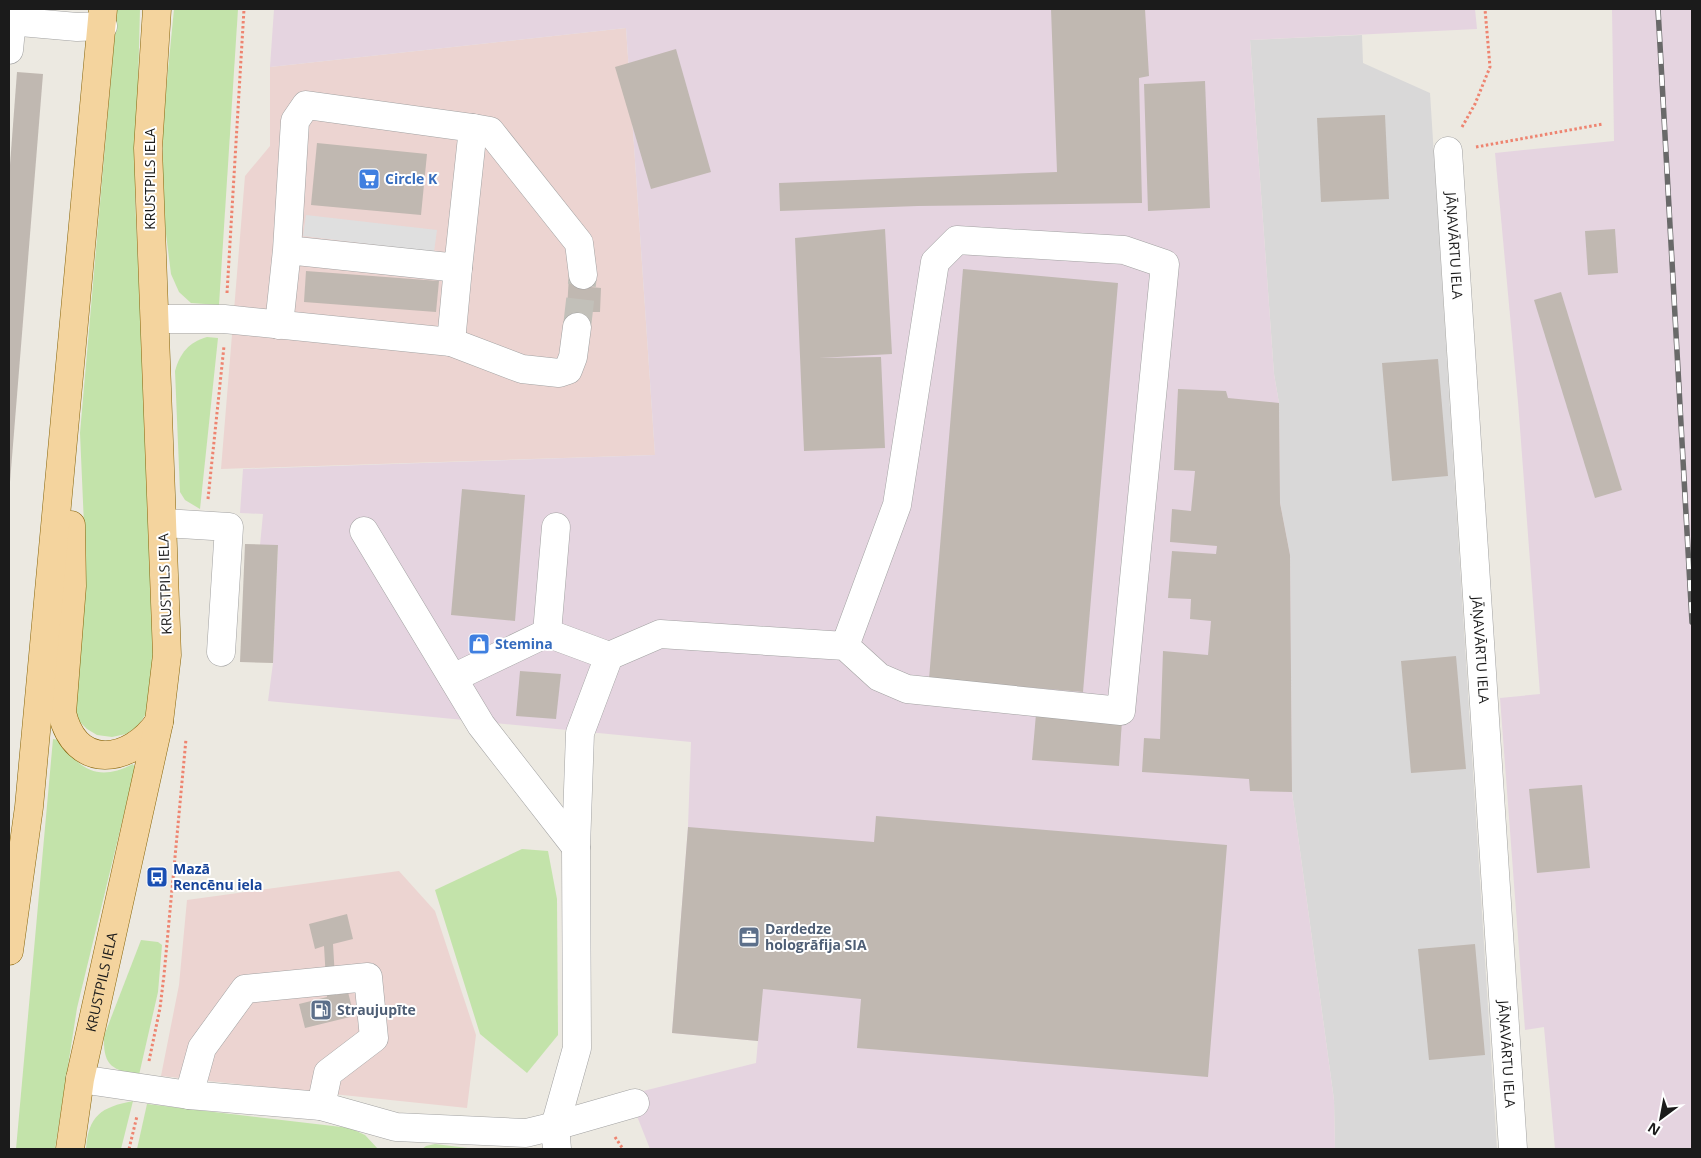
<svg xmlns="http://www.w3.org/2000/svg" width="1701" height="1158" viewBox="0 0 1701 1158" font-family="'Open Sans',sans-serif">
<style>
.residential{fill:#d9d8d8}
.commercial{fill:#ecd4d1}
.industrial{fill:#e5d4e0}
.grass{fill:#c3e3aa}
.parking{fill:#dfdfdf}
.building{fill:#c0b8b1}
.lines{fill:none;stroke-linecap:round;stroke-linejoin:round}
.minor-tunnel{stroke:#c2c0b9;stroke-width:28;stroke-dasharray:28 14;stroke-linecap:butt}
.minor-casing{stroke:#a2a2a2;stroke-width:29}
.major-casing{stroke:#87650b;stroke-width:29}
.path{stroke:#ee8470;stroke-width:3;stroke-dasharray:2.5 2.5;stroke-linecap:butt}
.minor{stroke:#fff;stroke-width:28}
.major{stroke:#f4d49e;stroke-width:28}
.rail-casing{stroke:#696969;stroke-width:5.5}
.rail{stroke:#fff;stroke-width:4;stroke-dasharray:11;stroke-linecap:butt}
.labels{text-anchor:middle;stroke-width:4;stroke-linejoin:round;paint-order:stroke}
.street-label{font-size:14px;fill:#1b1b1b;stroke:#fff}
.shop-label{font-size:14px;font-weight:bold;fill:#366cbe;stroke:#fff;text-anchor:start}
.transit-label{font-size:14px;font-weight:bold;fill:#164399;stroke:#fff;text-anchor:start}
.service-label{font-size:14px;font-weight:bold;fill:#4e5e75;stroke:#fff;text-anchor:start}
</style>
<rect width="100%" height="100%" fill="#ece9e1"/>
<!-- residential -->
<polygon class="residential" points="1362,35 1363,63 1430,93 1497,1149 1335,1149 1334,1100 1292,792 1290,555 1280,503 1279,403 1274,374 1250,40"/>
<!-- commercial -->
<g class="commercial">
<polygon points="626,28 655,455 221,469 245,176 270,146 270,67"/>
<polygon points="399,871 435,911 476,1035 467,1108 161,1076 179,985 187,900"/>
</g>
<!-- industrial -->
<g class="industrial">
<polygon points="274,9 1475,9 1477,29 1250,40 1274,374 1279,403 1280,503 1290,555 1292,792 1334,1100 1335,1149 650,1149 635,1111 635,1093 756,1063 758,1041 672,1033 688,827 691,742 268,701 273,663 278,546 260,545 263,514 240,513 243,469 655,455 626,28 270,67"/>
<polygon points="1612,9 1692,9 1692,1149 1555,1149 1544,1027 1525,1030 1500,698 1540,694 1518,402 1495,153 1614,141"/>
</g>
<!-- grass -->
<g class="grass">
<polygon points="117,9 140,9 135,199 152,556 154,646 147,712 138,726 126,734 112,737 97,735 87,729 77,719 71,705 85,548 80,433"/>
<polygon points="174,9 238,9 219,305 191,303 179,292 171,274 163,210 163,122"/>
<path d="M207,337L218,338L200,509L185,500L180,492L175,371C180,353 189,342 207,337Z"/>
<path d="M53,739L59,740C80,770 98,782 133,764L135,768L77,1008L55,1149H16Z"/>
<polygon points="522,849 548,851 557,899 558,1035 527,1073 480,1034 435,890"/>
<path d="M141,940L158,942L162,945L158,992L139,1075C111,1070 103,1065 104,1036Z"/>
<path d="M133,1101L121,1149H86C88,1116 101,1107 133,1101Z"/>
<polygon points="147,1104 350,1128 365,1135 378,1149 137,1149"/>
<polygon points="435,1144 476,1149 422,1149 426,1146"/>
</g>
<!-- parking -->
<polygon class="parking" points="306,215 437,230 434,252 303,236"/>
<!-- building -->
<g class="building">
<polygon points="1051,9 1145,9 1149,76 1139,78 1142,203 918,206 780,211 779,183 1057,172"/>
<polygon points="676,49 711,172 651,189 615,67"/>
<polygon points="17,72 43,74 10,482 9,178"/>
<polygon points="1205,81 1210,208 1148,211 1144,84"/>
<polygon points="1385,115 1389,199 1321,202 1317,118"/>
<polygon points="317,143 427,154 421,215 311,205"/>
<polygon points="885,229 892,354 819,358 881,357 885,448 804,451 795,238"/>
<polygon points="1615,229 1618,273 1588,275 1585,231"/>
<polygon points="963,269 1118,283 1083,692 929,679"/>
<polygon points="306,271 439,281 436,312 304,302"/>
<polygon points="569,275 591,276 591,287 601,288 600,312 588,312 588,328 566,327"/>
<polygon points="1561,292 1622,490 1595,498 1534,300"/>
<polygon points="1438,359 1448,476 1392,481 1382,363"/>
<polygon points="1178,389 1226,391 1228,398 1279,403 1280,503 1290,555 1292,792 1250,791 1249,779 1142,772 1144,738 1160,739 1163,651 1208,655 1211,621 1190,619 1191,599 1168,598 1172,551 1216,554 1217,546 1170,542 1172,509 1191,511 1195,471 1174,470"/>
<polygon points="462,489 525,495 515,621 451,615"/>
<polygon points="245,544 278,545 273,663 240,662"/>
<polygon points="1456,656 1466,769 1411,773 1401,661"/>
<polygon points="520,671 561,674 556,719 516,716"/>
<polygon points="1036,714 1122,720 1119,766 1032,760"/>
<polygon points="1582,785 1590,868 1537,873 1529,789"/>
<polygon points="876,816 1227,845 1208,1077 857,1048 861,999 763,989 758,1041 672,1033 688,827 874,842"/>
<polygon points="347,914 353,939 333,944 336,995 348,992 354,1016 305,1028 299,1004 327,997 324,946 315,949 309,924"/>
<polygon points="1475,944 1485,1055 1429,1060 1418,949"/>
</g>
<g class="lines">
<!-- minor-tunnel -->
<polyline class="minor-tunnel" points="577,327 583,275"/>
<!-- minor casing -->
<g class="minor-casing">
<g id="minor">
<polyline points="9,21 77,27 103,26"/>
<polyline points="9,50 13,9"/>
<polyline points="473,128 490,131 579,243 583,275"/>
<path id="s1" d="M1448,151L1513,1149"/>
<polyline points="155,319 224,319 451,342 522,369 559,373 568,370 573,357 577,327"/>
<polyline points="279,325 287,250 295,121 306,105 473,128 458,268 287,250"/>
<polyline points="451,342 458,268"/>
<polyline points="164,523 229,527 221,652"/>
<polyline points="364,531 481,725 576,847"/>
<polyline points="547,633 556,527"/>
<polyline points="453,678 547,633 609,656"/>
<polyline points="80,1079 189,1095 321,1106 396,1127 526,1133 555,1126 557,1149"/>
<polyline points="189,1095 202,1048 245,989 368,977 374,1038 328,1073 321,1106"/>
<polyline points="555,1126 577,1048 576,847 580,733 609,656 660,634 845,646 879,677 907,689 1121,711 1165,264 1124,250 957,240 935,262 897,505 845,646"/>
<polyline points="555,1126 635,1103"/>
</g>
</g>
<!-- major casing -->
<g class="major-casing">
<g id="major">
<path d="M71,525L72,586L62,713C76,771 130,764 159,722"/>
<polyline points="9,951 29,807 103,9"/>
<path id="s2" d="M70,1149L80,1079L159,722L167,655L148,148L157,9"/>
</g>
</g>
<!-- path -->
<g class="path">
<polyline points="1462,127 1475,104 1490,67 1485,9"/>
<polyline points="1476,147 1603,124"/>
<polyline points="227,293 244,9"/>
<polyline points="208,499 224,346"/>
<polyline points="149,1061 160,1008 164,975 186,739"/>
<polyline points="615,1137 623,1149"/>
<polyline points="129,1149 137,1116"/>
</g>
<!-- minor -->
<use href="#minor" class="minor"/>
<!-- major -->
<use href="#major" class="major"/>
<!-- rail casing -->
<g class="rail-casing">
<polyline id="rail" points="1658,9 1692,622"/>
</g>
<!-- rail -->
<use href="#rail" class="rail"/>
</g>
<!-- icons -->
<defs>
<g id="supermarket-square" transform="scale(1.125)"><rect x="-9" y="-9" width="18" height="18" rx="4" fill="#3f7fe0" stroke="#fff"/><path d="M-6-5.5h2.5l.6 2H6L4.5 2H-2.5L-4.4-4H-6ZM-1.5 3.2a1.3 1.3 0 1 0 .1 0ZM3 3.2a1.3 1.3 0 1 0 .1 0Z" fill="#fff"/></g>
<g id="shop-square" transform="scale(1.125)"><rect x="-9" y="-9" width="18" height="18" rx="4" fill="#3f7fe0" stroke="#fff"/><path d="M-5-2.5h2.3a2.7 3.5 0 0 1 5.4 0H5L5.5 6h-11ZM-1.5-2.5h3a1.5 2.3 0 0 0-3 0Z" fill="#fff"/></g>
<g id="bus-square" transform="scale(1.125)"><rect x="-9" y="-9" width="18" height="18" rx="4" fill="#1a4fb4" stroke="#fff"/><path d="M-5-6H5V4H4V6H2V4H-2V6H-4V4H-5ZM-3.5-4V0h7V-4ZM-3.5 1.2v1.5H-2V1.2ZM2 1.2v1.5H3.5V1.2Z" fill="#fff"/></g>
<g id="office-square" transform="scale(1.125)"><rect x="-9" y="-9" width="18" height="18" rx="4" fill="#5c6f8a" stroke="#fff"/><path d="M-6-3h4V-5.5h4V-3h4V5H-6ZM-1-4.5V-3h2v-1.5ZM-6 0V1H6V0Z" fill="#fff"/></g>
<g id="fuel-square" transform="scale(1.125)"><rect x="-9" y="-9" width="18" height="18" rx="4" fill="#5c6f8a" stroke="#fff"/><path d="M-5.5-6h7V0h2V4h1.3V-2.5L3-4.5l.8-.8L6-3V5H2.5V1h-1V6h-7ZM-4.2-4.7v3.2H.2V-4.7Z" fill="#fff"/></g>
</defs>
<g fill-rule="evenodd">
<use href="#supermarket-square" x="369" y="179"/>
<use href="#shop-square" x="479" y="644"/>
<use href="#bus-square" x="157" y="877"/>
<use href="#office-square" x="749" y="937"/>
<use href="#fuel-square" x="321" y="1010"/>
</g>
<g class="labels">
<!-- street labels -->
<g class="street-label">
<text transform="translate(150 179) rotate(-90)" y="5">KRUSTPILS IELA</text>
<text dy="5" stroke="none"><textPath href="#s1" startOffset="95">JĀŅAVĀRTU IELA</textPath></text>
<text transform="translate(165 584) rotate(-92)" y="5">KRUSTPILS IELA</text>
<text dy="5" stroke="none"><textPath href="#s1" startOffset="500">JĀŅAVĀRTU IELA</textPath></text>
<text dy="5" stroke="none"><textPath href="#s2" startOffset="170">KRUSTPILS IELA</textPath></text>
<text dy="5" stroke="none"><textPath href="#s1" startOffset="905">JĀŅAVĀRTU IELA</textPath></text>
</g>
<!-- shop labels -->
<g class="shop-label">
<text x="385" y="184">Circle K</text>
<text x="495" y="649">Stemina</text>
</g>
<!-- transit labels -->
<g class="transit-label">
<text x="173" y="874">Mazā<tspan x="173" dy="16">Rencēnu iela</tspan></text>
</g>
<!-- service labels -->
<g class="service-label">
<text x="765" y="934">Dardedze<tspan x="765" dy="16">hologrāfija SIA</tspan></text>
<text x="337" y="1015">Straujupīte</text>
</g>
</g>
<!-- border -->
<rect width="1701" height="1158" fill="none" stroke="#1b1b1b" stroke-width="20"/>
<!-- north arrow -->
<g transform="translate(1661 1118) rotate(212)" stroke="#ffffff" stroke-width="4" paint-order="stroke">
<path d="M0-4L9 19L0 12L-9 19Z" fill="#1b1b1b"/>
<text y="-8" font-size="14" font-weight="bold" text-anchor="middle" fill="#1b1b1b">N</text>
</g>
</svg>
